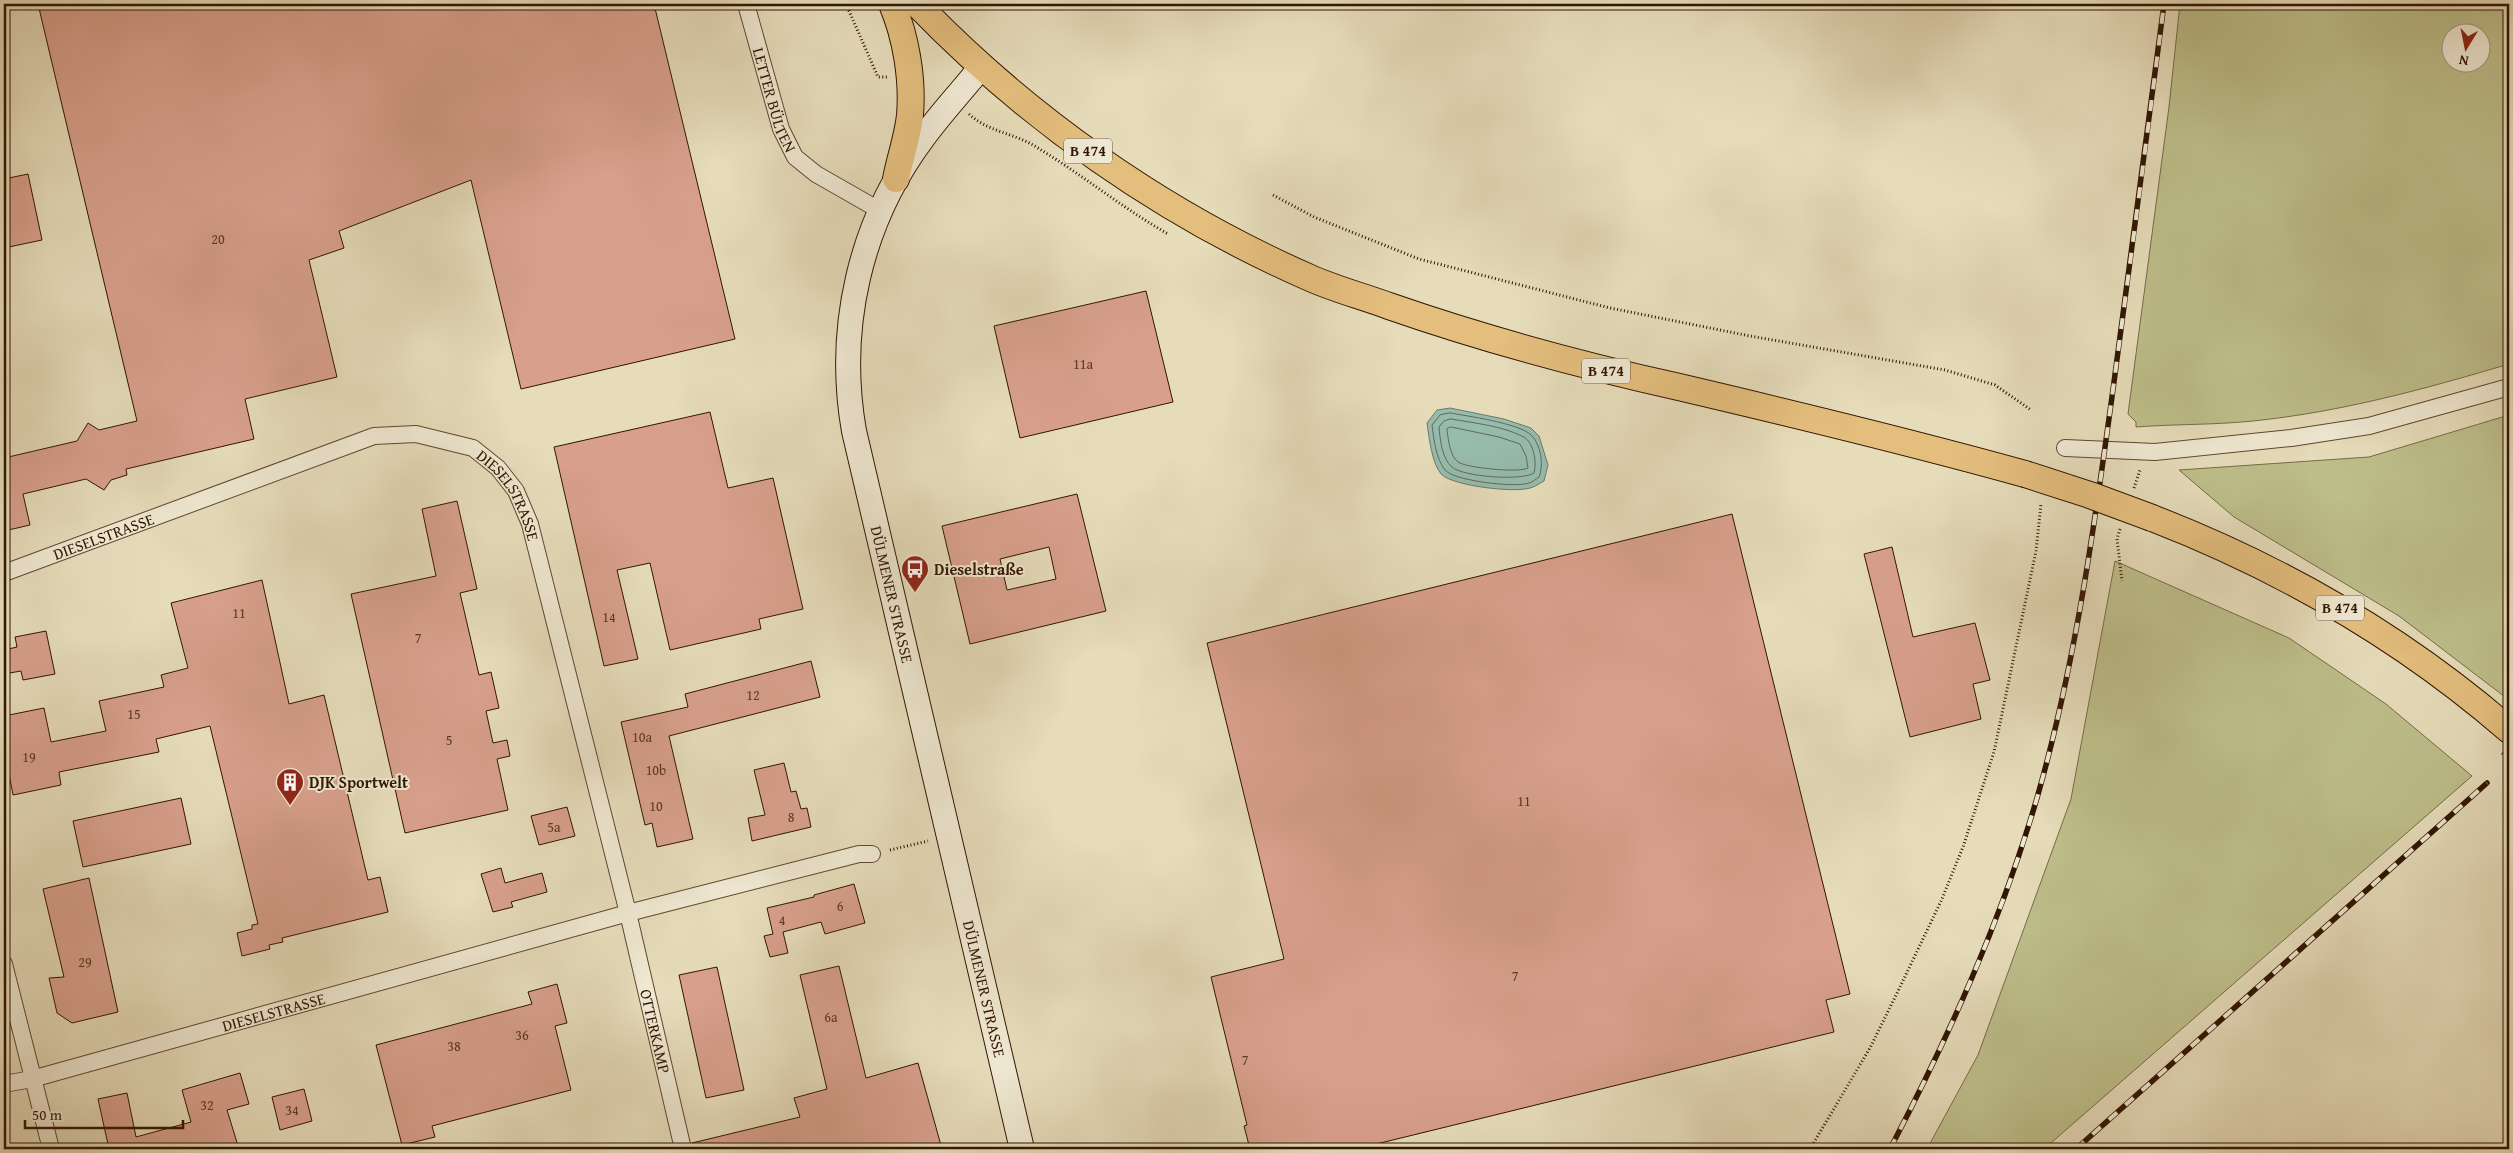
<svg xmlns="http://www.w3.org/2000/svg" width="2513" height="1153" viewBox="0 0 2513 1153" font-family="'Gentium Book Plus',serif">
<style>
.green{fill:#bdbe8a;stroke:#776a46;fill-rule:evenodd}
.water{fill:#96bcae;stroke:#6e7969}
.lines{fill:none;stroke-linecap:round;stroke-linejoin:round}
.shore{stroke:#646858;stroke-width:1}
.building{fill:#d8a08c;stroke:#311501;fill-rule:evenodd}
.street-casing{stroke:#5e472f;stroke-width:18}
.secondary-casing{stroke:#311501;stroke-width:26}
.primary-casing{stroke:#311501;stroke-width:28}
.path{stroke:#311501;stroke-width:3;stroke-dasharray:1 2.5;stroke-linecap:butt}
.street{stroke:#efe8d2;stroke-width:16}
.secondary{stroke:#efe8d2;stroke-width:24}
.primary{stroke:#e3be7d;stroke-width:26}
.rail-casing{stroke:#311501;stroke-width:5.5}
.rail{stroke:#efe8d2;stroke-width:4;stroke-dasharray:11;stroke-linecap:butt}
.primary-bridge-casing{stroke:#311501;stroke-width:28;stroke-linecap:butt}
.primary-bridge{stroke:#e3be7d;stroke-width:26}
.labels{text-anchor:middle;stroke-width:4;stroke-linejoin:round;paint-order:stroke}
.number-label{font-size:14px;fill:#5b3824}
.shield{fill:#efe8d2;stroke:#6a5440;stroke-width:1}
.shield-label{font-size:15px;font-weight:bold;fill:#311501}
.street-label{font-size:16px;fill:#311501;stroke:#efe8d2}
.poi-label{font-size:16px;font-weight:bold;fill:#311501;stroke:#efe8d2;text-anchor:start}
</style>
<rect width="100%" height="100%" fill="#e6dcba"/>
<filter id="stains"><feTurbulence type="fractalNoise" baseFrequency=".004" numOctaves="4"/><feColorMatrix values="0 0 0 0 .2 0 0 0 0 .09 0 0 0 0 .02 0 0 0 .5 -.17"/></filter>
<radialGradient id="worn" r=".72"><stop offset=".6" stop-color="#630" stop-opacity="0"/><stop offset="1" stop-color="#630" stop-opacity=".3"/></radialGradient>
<!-- green -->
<g class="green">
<path d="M2180,4H2509V364C2425,389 2341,412 2253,421C2214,425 2175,424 2136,427V422L2128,414L2169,107ZM2450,32H2480V62H2450Z"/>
<polygon points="2509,415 2509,700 2399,616 2234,517 2179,470 2369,457"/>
<polygon points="2115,561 2289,638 2386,704 2472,776 2044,1149 1927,1149 1978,1055 2071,799"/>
</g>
<!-- water -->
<path class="water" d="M1450,408L1504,419L1531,428L1539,436L1548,465L1544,481C1540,483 1535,487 1530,488C1514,493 1455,486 1442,475C1432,465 1429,437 1427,423L1437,410Z"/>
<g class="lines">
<!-- shore -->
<g class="shore">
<path d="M1450,413C1468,416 1516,423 1530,434C1541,444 1544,464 1539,477C1536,479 1533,482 1529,483C1516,488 1454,481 1445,470C1436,459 1434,440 1432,425L1440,415Z"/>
<path d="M1451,419C1474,423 1503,426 1524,437C1534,443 1537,463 1534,473C1522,481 1463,477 1452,467C1442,459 1440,439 1439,427L1444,421Z"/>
<path d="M1451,427L1499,437L1520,444L1526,456L1528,468C1520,473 1466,468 1458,462C1450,456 1448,439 1447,429Z"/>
</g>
</g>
<!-- building -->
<g class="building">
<polygon points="38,4 654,4 735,339 521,389 471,180 339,231 344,248 309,260 337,377 245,399 254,439 126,469 127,475 111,480 104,490 86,479 23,494 30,525 4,531 4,458 77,441 88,423 99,430 137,421"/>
<polygon points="28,174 42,240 4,248 4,179"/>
<polygon points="1146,291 1173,402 1020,438 994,326"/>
<polygon points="710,412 728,488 773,478 803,609 759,619 761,629 670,650 650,563 617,570 638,659 604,666 554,447"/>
<path d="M1077,494L1106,611L970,644L942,526ZM1049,547L1056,579L1007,590L1000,559Z"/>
<polygon points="457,501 477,589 460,593 479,675 491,672 499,708 486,711 493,743 507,740 510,756 497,759 508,810 405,833 351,594 436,576 422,509"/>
<polygon points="1732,514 1850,994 1826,1000 1834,1032 1356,1149 1250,1149 1244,1126 1247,1125 1211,977 1284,959 1207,643"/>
<polygon points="1892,547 1913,637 1975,623 1990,680 1973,684 1981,719 1910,737 1864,554"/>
<polygon points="262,580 289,704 324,695 368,880 380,877 388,912 282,938 283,942 269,945 270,949 242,956 237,933 252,929 252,925 258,924 210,726 156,739 159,752 59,772 61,785 13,795 4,748 4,716 44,708 51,742 106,731 99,701 164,687 161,675 188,668 171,603"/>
<polygon points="46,631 55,674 23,680 21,671 4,674 4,650 17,647 15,637"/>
<polygon points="811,661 820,697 669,736 693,839 657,847 652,823 645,825 621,722 688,707 685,694"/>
<polygon points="784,763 791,792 796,791 801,809 807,808 811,827 752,841 748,818 765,815 754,770"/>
<polygon points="181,798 191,844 83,867 73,821"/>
<polygon points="567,807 575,836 539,845 531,816"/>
<polygon points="501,868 505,883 542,873 547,892 511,902 513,907 493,912 481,874"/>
<polygon points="89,878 118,1012 72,1023 57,1013 49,978 64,977 43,889"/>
<polygon points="854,884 865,923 825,934 821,922 783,932 788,953 770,957 764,936 773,934 767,908 814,897 814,895"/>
<polygon points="839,966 866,1078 918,1063 942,1149 693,1149 692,1143 800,1117 794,1098 827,1089 800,975"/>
<polygon points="717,967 744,1090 706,1098 679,975"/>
<polygon points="557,984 567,1023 555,1026 571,1090 432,1126 435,1137 402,1145 376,1045 532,1004 528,992"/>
<polygon points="240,1073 249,1104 227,1110 239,1149 109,1149 98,1099 127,1093 136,1137 191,1122 182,1090"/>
<polygon points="304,1089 312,1121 280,1130 272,1097"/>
</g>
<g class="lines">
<!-- street casing -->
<g class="street-casing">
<g id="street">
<path id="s1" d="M746,4L781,129L795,157L816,174L879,210"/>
<polyline points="2065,448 2155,452 2291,438 2369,426 2509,387"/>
<path id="s2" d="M4,573L374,436L416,434L473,448L498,468L516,491L530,524L628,913L683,1149"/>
<polyline points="4,964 51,1149"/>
<path id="s3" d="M4,1084L32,1079L628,913L859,854H872"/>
</g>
</g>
<!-- secondary casing -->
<g class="secondary-casing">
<g id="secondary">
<path id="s4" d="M981,67C962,91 941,113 923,138C860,222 836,328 854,431L1022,1149"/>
</g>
</g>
<!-- primary casing -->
<g class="primary-casing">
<g id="primary">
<path d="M892,4C906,37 913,79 910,115C908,136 900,158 896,179"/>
<path d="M917,4C1027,118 1162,213 1308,277C1334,289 1362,296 1389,306C1484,339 1580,365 1679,387C1794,414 1910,442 2025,474"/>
<path d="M2152,518C2281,568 2404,639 2509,730"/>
</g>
</g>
<!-- path -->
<g class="path">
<polyline points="846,4 878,77 887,77"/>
<path d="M969,114C987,131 1012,133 1033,145C1080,173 1121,207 1168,234"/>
<polyline points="1273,195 1314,217 1419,259 1610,308 1750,336 1945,370 1995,385 2031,410"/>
<polyline points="2134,488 2140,470"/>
<polyline points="2120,529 2117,539 2122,581"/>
<polyline points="2502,753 2509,759"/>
<polyline points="890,850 928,841"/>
<polyline points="1810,1149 1870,1048 1900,987 1942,899 1963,847 1994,752 2036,551 2041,504"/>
</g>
<!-- street -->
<use href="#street" class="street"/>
<!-- secondary -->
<use href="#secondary" class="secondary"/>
<!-- primary -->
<use href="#primary" class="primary"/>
<!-- rail casing -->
<g class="rail-casing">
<g id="rail">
<path d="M1890,1149C1949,1036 2001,921 2037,798C2076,662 2095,522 2114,382C2131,256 2148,130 2164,4"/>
<polyline points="2076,1149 2487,783"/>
</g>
</g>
<!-- rail -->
<use href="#rail" class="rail"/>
<!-- primary-bridge casing -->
<g class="primary-bridge-casing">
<polyline id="primary-bridge" points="2025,474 2090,495 2152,518"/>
</g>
<!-- primary-bridge -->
<use href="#primary-bridge" class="primary-bridge"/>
</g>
<!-- icons -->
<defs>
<g id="bus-pin" transform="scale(1.4375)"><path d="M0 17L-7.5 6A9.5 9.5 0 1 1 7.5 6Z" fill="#8f2418" stroke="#efe8d2"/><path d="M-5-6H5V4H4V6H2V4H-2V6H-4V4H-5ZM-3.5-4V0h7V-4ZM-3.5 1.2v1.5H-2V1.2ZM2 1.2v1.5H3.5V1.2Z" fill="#fff"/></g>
<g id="building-pin" transform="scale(1.4375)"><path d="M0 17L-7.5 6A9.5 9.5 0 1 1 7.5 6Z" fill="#8f2418" stroke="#efe8d2"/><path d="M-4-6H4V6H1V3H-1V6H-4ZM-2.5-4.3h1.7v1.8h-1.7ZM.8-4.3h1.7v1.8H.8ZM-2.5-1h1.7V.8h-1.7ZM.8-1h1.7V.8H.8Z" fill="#fff"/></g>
</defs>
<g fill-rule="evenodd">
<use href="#bus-pin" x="915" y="569"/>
<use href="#building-pin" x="290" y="782"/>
</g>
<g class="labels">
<!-- number labels -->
<g class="number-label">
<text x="218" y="244">20</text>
<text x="1083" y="369">11a</text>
<text x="239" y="618">11</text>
<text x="609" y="622">14</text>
<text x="418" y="643">7</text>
<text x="753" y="700">12</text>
<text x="134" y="719">15</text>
<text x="642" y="742">10a</text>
<text x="449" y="745">5</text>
<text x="29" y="762">19</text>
<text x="656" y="775">10b</text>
<text x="1524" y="806">11</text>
<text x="656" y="811">10</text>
<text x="791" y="822">8</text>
<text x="554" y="832">5a</text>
<text x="840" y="911">6</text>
<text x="782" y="925">4</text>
<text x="85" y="967">29</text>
<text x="1515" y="981">7</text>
<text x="831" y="1022">6a</text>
<text x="522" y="1040">36</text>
<text x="454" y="1051">38</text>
<text x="1245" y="1065">7</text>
<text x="207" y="1110">32</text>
<text x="292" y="1115">34</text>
</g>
<!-- shield labels -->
<g class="shield">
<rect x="1064" y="138.5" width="48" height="25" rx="4"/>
<rect x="1582" y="358.5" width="48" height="25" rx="4"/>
<rect x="2316" y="595.5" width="48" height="25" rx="4"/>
</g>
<g class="shield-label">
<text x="1088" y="156">B 474</text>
<text x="1606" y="376">B 474</text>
<text x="2340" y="613">B 474</text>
</g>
<!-- street labels -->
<g class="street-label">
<text dy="6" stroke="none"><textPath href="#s1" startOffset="100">LETTER BÜLTEN</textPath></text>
<text dy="6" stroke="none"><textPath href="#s2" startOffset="556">DIESELSTRASSE</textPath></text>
<text dy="6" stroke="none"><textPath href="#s2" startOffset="106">DIESELSTRASSE</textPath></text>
<text dy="6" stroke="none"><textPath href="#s4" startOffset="569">DÜLMENER STRASSE</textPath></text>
<text dy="6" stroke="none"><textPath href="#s4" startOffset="974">DÜLMENER STRASSE</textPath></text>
<text dy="6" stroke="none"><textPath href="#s3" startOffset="279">DIESELSTRASSE</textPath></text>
<text dy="6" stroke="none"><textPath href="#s2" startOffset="1115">OTTERKAMP</textPath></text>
</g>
<!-- poi labels -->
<g class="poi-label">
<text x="934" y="575">Dieselstraße</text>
<text x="309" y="788">DJK Sportwelt</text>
</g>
</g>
<!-- margin -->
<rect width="2513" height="1153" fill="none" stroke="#e6dcba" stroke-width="20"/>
<rect x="5" y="5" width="2503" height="1143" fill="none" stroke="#311501" stroke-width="2.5"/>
<rect x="10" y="10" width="2493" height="1133" fill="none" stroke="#311501"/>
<!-- north arrow -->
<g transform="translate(2466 48) rotate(190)"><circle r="24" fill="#efe8d2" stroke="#a3947e"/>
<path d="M0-4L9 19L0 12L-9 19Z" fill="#8f2418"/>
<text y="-8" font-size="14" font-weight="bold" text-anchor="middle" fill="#311501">N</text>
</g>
<!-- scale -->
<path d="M25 1120v8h158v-8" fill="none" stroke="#311501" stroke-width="2.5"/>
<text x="32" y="1120" font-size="15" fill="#311501" stroke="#efe8d2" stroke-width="4" paint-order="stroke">50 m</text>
<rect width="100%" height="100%" filter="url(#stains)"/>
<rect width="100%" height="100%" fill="url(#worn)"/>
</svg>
